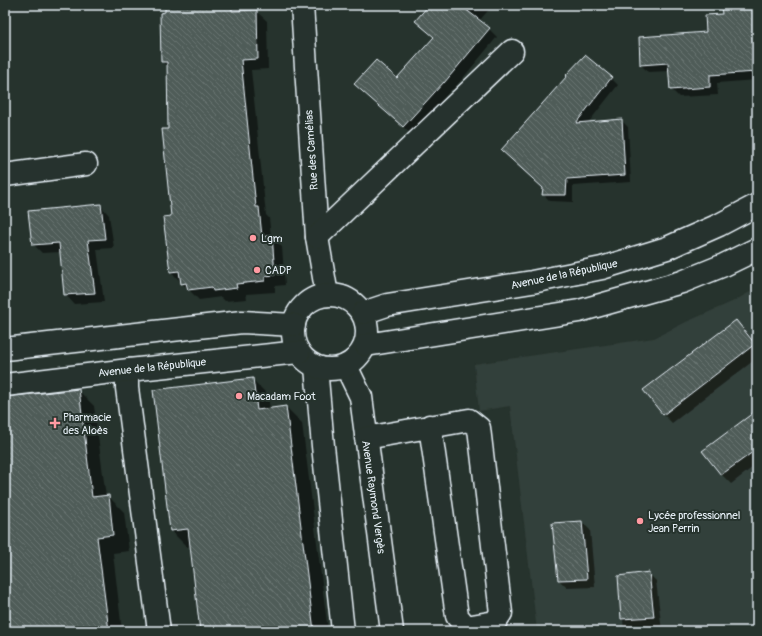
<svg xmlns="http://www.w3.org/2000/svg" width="762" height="636" viewBox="0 0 762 636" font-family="Pangolin,sans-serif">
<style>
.built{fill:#333f3a}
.shadow{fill:#0007}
.building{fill:url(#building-back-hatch);stroke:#e8f1f8}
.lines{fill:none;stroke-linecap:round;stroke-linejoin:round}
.minor-casing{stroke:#e8f1f8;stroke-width:25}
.major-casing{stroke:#e8f1f8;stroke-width:25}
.minor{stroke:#26332d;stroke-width:22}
.major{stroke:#26332d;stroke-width:22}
.poi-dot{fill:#ff9aa2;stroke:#26332d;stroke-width:1.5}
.labels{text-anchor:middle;stroke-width:4;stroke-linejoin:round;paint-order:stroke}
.street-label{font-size:11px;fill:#e8f1f8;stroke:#26332d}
.poi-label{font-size:11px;fill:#e8f1f8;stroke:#26332d;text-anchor:start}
</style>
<defs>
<pattern id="building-back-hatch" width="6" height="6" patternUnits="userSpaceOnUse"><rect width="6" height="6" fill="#505c59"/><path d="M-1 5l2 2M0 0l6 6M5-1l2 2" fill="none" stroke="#697472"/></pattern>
</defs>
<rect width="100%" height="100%" fill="#26332d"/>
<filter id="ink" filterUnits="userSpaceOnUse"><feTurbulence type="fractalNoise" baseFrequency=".025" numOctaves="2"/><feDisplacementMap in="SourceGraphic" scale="8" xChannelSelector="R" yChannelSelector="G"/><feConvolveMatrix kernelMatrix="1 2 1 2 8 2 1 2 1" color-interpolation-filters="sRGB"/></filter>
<g filter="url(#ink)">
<!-- built -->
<polygon class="built" points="757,288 757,631 537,631 510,406 479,411 474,364 654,338 686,322 734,301"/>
<!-- shadow -->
<g class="shadow">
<polygon points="166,5 241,5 241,11 256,11 267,21 268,69 251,70 266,215 269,218 271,237 282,247 285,285 275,286 275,292 246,294 247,299 225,301 221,297 199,300 171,272 172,217 168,67 162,62 166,13"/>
<polygon points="427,5 493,5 479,21 489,29 497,37 453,90 452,89 411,134 363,91 397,80 435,37 429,7"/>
<polygon points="757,5 757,91 756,80 717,83 718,95 679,97 671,89 670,71 648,72 640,64 707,33 723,15"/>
<polygon points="611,78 618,85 588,123 621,120 628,127 631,182 573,186 573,202 550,201 543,194 544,188 509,157"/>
<polygon points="100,205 109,215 114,248 97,249 104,302 74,304 65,294 61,252 42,253 33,244"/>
<polygon points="736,321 745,330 757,346 757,358 672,423 663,414"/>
<polygon points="252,379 268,395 270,410 286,407 302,423 328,631 183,631 201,628 191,546 187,547 171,531"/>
<polygon points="78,390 94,406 106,497 108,496 124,512 129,551 113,553 122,631 5,631 5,398"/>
<polygon points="757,411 757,464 731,484 722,475 704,451"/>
<polygon points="582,522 590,530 595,587 567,588 559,580"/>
<polygon points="648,573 656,581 662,631 624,631 623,620 622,619"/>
</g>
<!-- building -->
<g class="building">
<polygon points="165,5 232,5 232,11 257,10 258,59 241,60 256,207 259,207 262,237 272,235 275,275 265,276 265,281 236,284 237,288 213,291 212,287 188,290 186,283 181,284 179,271 170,272 163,217 171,216 162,129 168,129 167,62 161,62 160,13 165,12"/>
<polygon points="429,5 460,5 490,28 444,83 444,82 403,127 354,84 376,60 397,78 434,37 415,21"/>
<polygon points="736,5 757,5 757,72 710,75 710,87 670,90 668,63 640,65 639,37 706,32 705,15 722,14 721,6"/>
<polygon points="585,55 612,77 576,123 622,119 625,175 567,179 566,195 542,195 543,188 501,150 567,76 566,75"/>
<polygon points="101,204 105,239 88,240 95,293 64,295 59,243 32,245 28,211"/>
<polygon points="736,320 755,344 663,415 643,390"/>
<polygon points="253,378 257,410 286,406 314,631 200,631 188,529 170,531 153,390"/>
<polygon points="79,389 92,497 109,495 113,535 97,537 109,631 5,631 5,397"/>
<polygon points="757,410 757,449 721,475 702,451"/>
<polygon points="582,521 587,579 558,580 552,523"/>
<polygon points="649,572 654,617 621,619 618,576"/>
</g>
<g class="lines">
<!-- minor casing -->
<g class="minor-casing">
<g id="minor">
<polyline points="302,5 317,237 327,295"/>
<polyline points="5,175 86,164"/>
<polyline points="317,237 512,51"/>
<polyline points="346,366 361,397 392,631"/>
<polyline points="316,367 323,446 343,631"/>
<polyline points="129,370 127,378 127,388 159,631"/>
<polyline points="366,438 469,420 479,428 501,613 495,622 466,627 457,616 430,426"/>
</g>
</g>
<!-- major casing -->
<g class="major-casing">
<g id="major">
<circle cx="330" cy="332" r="37"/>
<polyline points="363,313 387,305 532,282 602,268 667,248 719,225 757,205"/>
<polyline points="366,345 579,311 682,282 724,265 757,249"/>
<polyline points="5,349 242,322 294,325"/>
<polyline points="5,385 129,370 299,352"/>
</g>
</g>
<!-- minor -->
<use href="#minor" class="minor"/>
<!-- major -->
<use href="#major" class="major"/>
</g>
</g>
<!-- markers -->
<g class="poi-dot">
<circle cx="253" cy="238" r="4"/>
<circle cx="257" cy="270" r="4"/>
<circle cx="239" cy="396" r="4"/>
<path d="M53 417h4v4h4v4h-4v4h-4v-4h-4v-4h4z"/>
<circle cx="640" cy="521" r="4"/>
</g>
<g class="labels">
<!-- street labels -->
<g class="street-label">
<text transform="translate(311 150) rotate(-94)" y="4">Rue des Camélias</text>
<text transform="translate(564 274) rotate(-12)" y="4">Avenue de la République</text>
<text transform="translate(152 367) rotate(-6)" y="4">Avenue de la République</text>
<text transform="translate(374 497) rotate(82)" y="4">Avenue Raymond Vergès</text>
</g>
<!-- poi labels -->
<g class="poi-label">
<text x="261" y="242">Lgm</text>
<text x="265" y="274">CADP</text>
<text x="247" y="400">Macadam Foot</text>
<text x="63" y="421">Pharmacie<tspan x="63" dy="13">des Aloès</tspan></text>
<text x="648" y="519">Lycée professionnel<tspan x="648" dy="13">Jean Perrin</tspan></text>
</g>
</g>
<!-- margin -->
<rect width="762" height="636" fill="none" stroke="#26332d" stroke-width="20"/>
<rect x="10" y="10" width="742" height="616" fill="none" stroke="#e8f1f8" stroke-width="1.5" filter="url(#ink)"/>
</svg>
